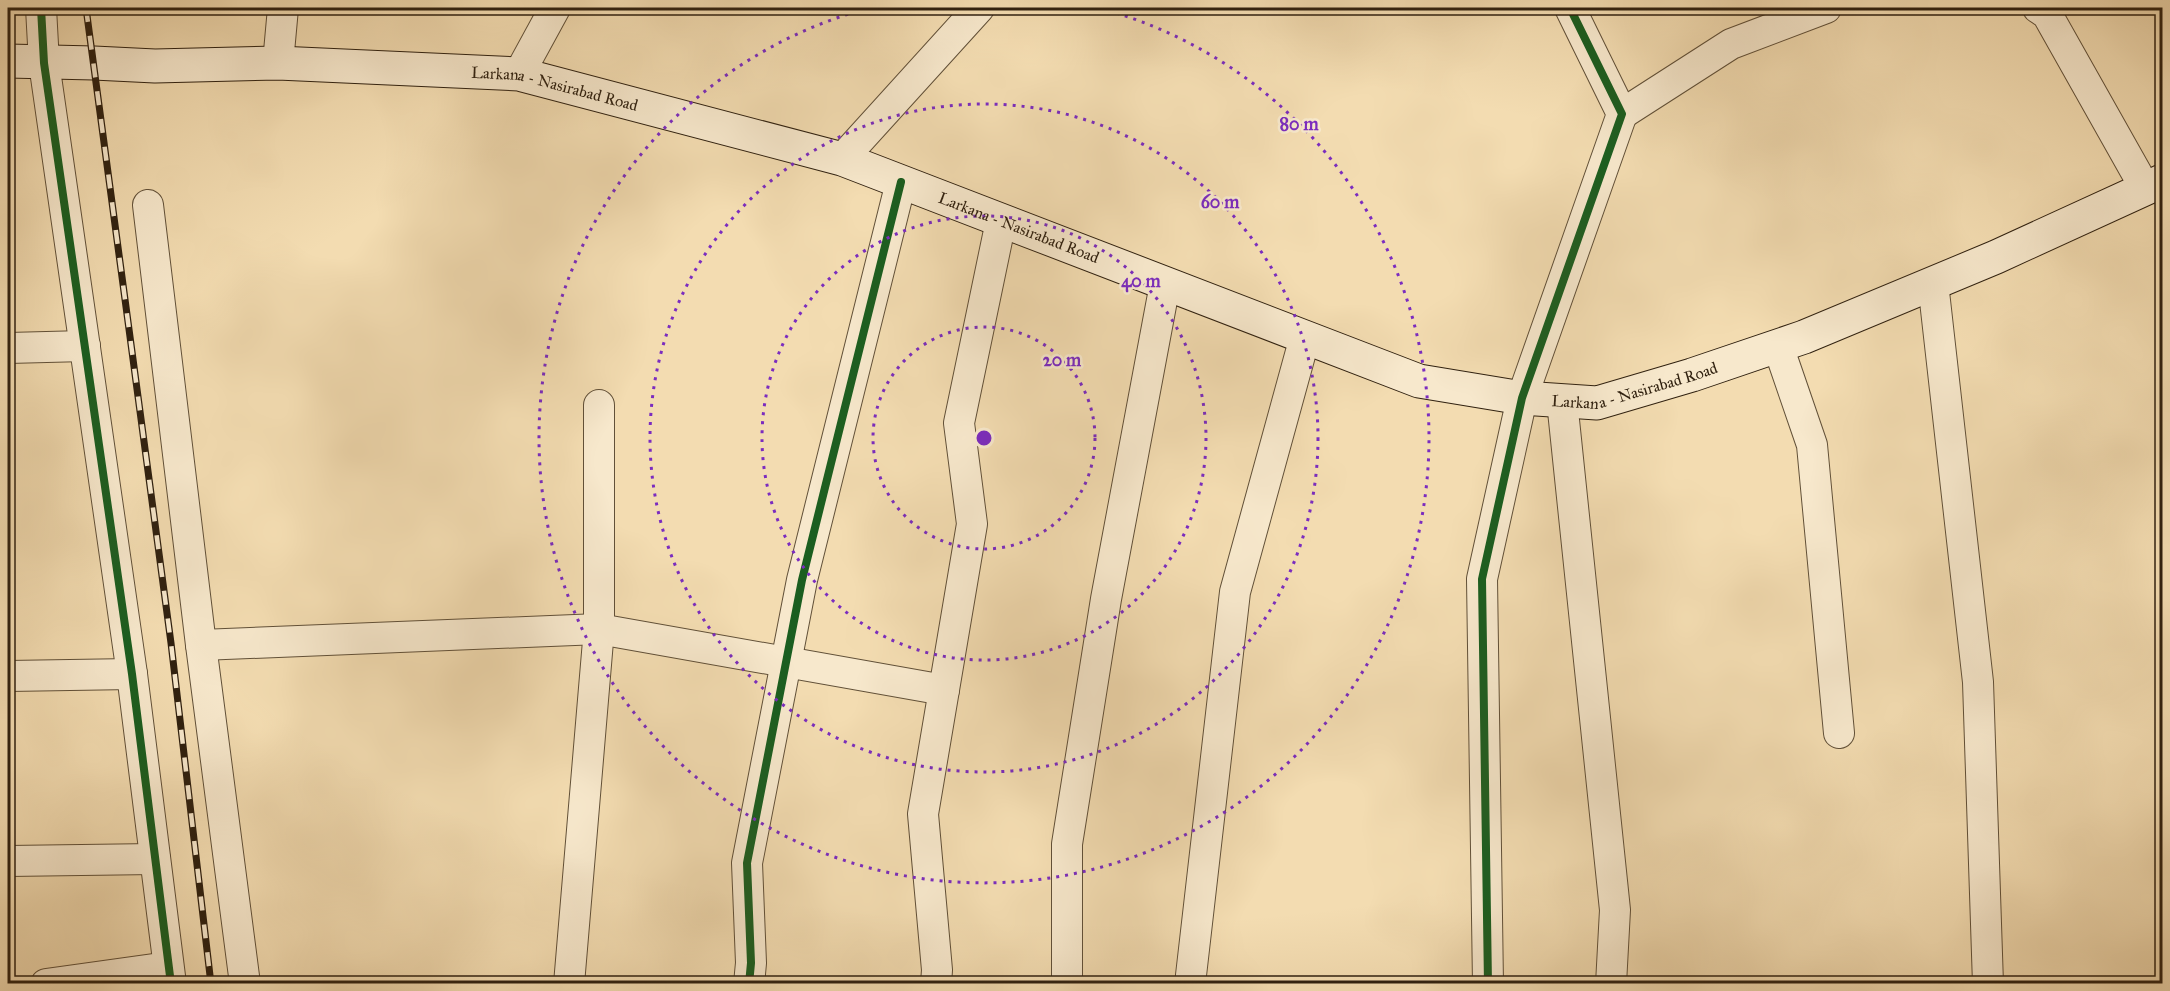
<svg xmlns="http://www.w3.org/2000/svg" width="2170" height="991" viewBox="0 0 2170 991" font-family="'IM FELL Great Primer',serif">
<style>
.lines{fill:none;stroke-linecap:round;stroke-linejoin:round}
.street-casing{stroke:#615038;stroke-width:32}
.secondary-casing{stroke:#302110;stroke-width:35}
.street{stroke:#f7e8cc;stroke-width:30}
.secondary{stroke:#f7e8cc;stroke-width:33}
.rail-casing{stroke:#302110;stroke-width:7}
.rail{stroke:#f7e8cc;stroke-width:4.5;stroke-dasharray:14;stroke-linecap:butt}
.cycleway-casing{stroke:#f7e8cc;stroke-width:11}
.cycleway{stroke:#1b5e20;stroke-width:8}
.ring{fill:none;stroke:#7b2cbf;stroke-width:3;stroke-dasharray:3 6}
.labels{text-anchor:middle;stroke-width:5;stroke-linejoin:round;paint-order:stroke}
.street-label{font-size:16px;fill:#302110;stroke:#f7e8cc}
.centre{fill:#7b2cbf;stroke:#f7e8cc;stroke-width:3}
.ring-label{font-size:18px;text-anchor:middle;font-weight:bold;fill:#7b2cbf;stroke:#f7e8cc;stroke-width:5;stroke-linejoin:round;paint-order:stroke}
</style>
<rect width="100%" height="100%" fill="#f3dcb1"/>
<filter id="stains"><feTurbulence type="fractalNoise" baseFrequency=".00333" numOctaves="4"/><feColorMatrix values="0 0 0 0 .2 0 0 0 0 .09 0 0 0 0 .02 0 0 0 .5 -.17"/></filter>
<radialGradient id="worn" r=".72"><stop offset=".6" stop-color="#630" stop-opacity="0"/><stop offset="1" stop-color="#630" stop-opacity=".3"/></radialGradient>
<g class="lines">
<!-- street casing -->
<g class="street-casing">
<g id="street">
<polyline points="41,8 44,63 132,674 171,984"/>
<polyline points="2038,8 2047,14 2145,188"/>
<polyline points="278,63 283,8"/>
<polyline points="519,74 555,8"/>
<polyline points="1622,114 1731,44 1826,8"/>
<polyline points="842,159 979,8"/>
<polyline points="148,205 201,645 245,984"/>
<polyline points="1933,283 1978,682 1988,984"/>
<polyline points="1778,346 1812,445 1839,733"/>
<polyline points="8,348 85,346"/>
<polyline points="1562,401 1615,910 1611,984"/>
<polyline points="201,645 599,629 944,690"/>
<polyline points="8,676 132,674"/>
<polyline points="8,861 155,859"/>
<polyline points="46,984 168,967"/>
<polyline points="569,984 599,629 599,405"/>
<polyline points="749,984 751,963 747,863 802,580 901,182"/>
<polyline points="936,984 937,970 923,814 972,524 959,423 1001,221"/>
<polyline points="1067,984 1067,844 1106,599 1165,284"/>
<polyline points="1190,984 1235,592 1305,337"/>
<polyline points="1488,984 1482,579 1522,398 1622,114 1570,8"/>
</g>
</g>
<!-- secondary casing -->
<g class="secondary-casing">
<g id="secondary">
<path id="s1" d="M8,61L94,63L155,66L278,63L519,74L842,159L1419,381L1522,398L1597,403L1692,375L1804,337L1996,257L2162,181"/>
</g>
</g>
<!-- street -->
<use href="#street" class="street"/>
<!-- secondary -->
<use href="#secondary" class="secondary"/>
<!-- rail casing -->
<g class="rail-casing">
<polyline id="rail" points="86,8 171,643 211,984"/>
</g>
<!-- rail -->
<use href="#rail" class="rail"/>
<!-- cycleway casing -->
<g class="cycleway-casing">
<g id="cycleway">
<polyline points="41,8 44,63 132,674 171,984"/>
<polyline points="749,984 751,963 747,863 802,580 901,182"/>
<polyline points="1488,984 1482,579 1522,398 1622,114 1570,8"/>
</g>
</g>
<!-- cycleway -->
<use href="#cycleway" class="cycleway"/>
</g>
<!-- distance rings -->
<g class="ring">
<circle cx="984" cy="438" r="111"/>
<circle cx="984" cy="438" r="222"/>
<circle cx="984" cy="438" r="334"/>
<path d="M1099 8A445 445 0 1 1 869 8"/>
</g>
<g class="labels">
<!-- street labels -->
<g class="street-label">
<text dy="6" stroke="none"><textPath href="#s1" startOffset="549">Larkana - Nasirabad Road</textPath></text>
<text dy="6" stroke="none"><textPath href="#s1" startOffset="1035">Larkana - Nasirabad Road</textPath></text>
<text dy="6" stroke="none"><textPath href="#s1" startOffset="1683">Larkana - Nasirabad Road</textPath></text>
</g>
</g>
<circle cx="984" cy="438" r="9" class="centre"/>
<g class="ring-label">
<text x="1299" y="130">80 m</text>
<text x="1220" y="208">60 m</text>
<text x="1141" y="287">40 m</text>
<text x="1062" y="366">20 m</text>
</g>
<!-- margin -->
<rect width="2170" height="991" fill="none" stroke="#f3dcb1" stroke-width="30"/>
<rect x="9" y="9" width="2152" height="973" fill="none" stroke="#302110" stroke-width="3"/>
<rect x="15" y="15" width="2140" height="961" fill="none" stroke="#302110" stroke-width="1.5"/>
<rect width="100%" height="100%" filter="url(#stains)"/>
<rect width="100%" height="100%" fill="url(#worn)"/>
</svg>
